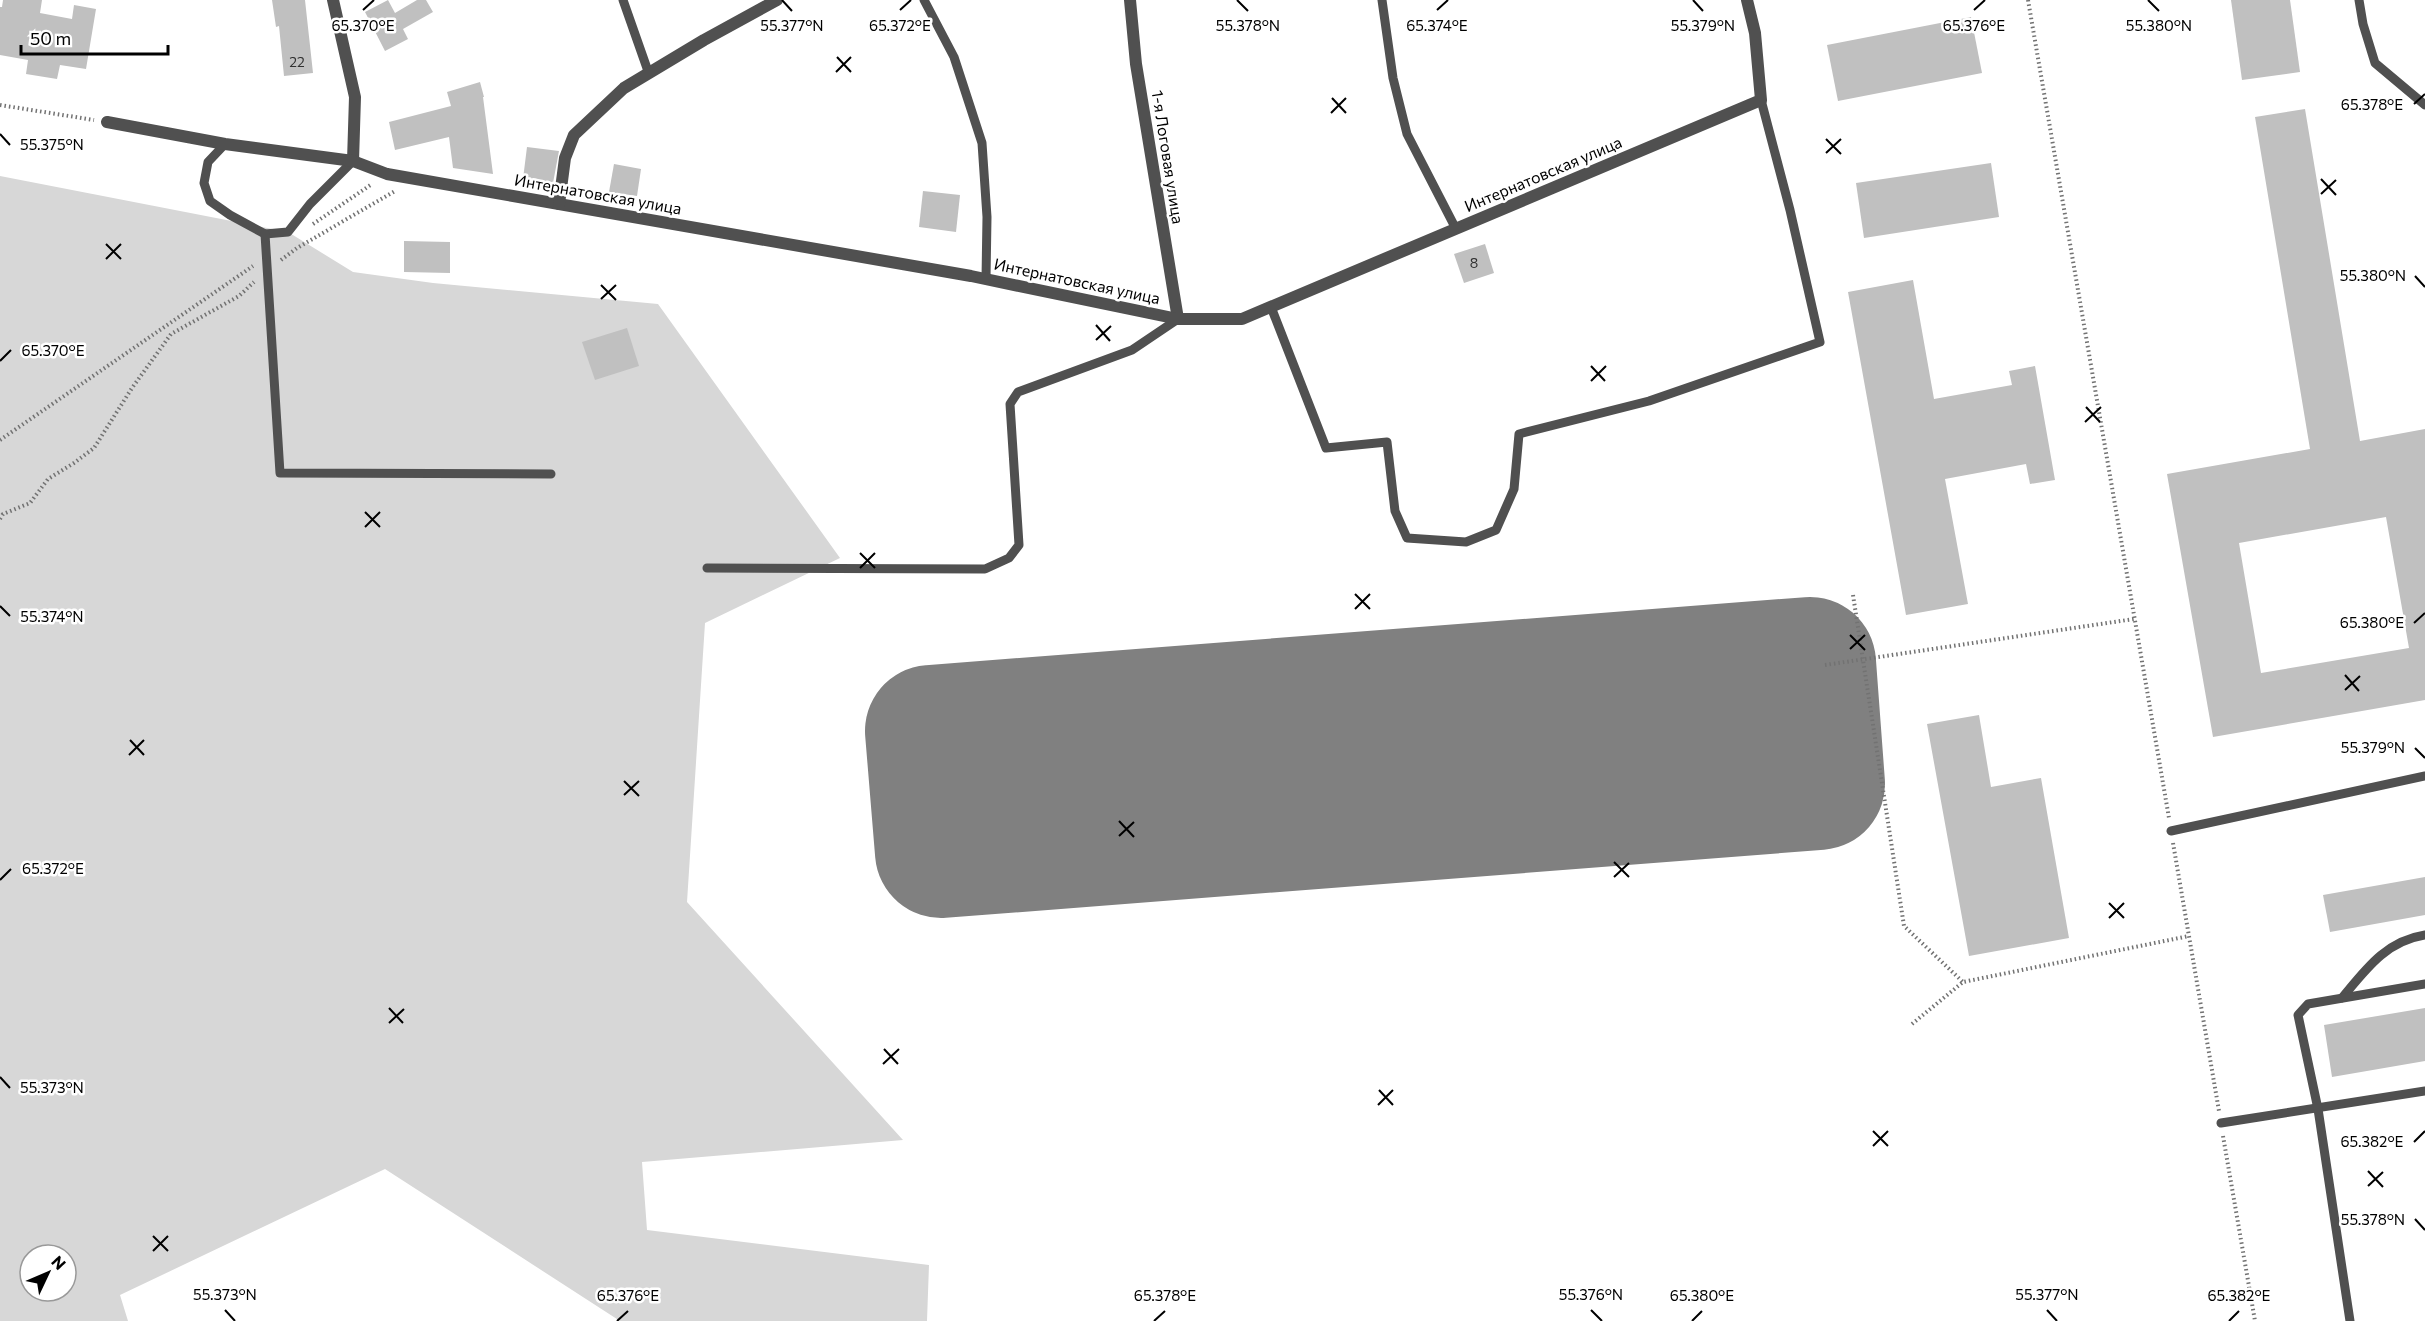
<svg xmlns="http://www.w3.org/2000/svg" width="2425" height="1321" viewBox="0 0 2425 1321" font-family="Commissioner,sans-serif">
<style>
.green{fill:#d7d7d7;fill-rule:evenodd}
.lines{fill:none;stroke-linecap:round;stroke-linejoin:round}
.runway{stroke:#808080;stroke-width:132}
.building{fill:#c0c0c0;fill-rule:evenodd}
.path{stroke:#727272;stroke-width:4;stroke-dasharray:1.5 3;stroke-linecap:butt}
.lane{stroke:#505050;stroke-width:9}
.street{stroke:#505050;stroke-width:12}
.ticks{fill:none;stroke:#000;stroke-width:2}
.labels{text-anchor:middle;stroke-width:5;stroke-linejoin:round;paint-order:stroke}
.number-label{font-size:14px;fill:#303030}
.street-label{font-size:16px;fill:#000;stroke:#fff}
.ticks-label{font-size:15px;text-anchor:middle;fill:#000;stroke:#fff;stroke-width:5;stroke-linejoin:round;paint-order:stroke}
</style>
<rect width="100%" height="100%" fill="#fff"/>
<!-- green -->
<path class="green" d="M0,176L288,232L353,272L433,283L658,304L840,558L705,623L687,902L903,1140L642,1162L647,1230L929,1265L927,1321H620L385,1169L120,1295L128,1321H0ZM30,1255H66V1291H30Z"/>
<g class="lines">
<!-- runway -->
<polygon class="runway" points="1810,663 1819,784 941,852 931,731"/>
</g>
<!-- building -->
<g class="building">
<polygon points="3,0 42,0 40,13 72,19 74,5 96,9 86,69 60,65 57,79 26,74 28,60 0,55 0,7 2,7"/>
<polygon points="272,0 305,0 313,73 284,76 279,26 276,27"/>
<polygon points="388,0 395,13 417,0 426,0 433,12 403,29 408,39 385,51 365,12"/>
<polygon points="2231,0 2290,0 2300,72 2242,80"/>
<polygon points="1971,17 1982,73 1838,101 1827,45"/>
<polygon points="480,82 484,97 483,97 493,174 453,168 449,137 395,150 389,122 451,106 447,92"/>
<path d="M2305,109L2360,441L2425,429V700L2213,737L2167,474L2310,449L2255,117ZM2386,517L2409,648L2261,673L2239,543Z"/>
<polygon points="527,147 559,151 553,183 523,179"/>
<polygon points="1991,163 1999,217 1864,238 1856,183"/>
<polygon points="614,164 641,169 637,196 609,192"/>
<polygon points="923,191 960,195 956,232 919,227"/>
<polygon points="404,241 450,242 450,273 404,272"/>
<polygon points="1485,244 1494,273 1464,283 1454,254"/>
<polygon points="1913,280 1934,399 2012,385 2009,371 2035,366 2055,480 2030,484 2026,464 1945,479 1968,604 1906,615 1848,292"/>
<polygon points="627,328 639,366 595,380 582,342"/>
<polygon points="1979,715 1991,787 2041,778 2069,938 1969,956 1927,724"/>
<polygon points="2425,877 2425,915 2330,932 2323,895"/>
<polygon points="2425,1008 2425,1061 2332,1077 2324,1025"/>
</g>
<g class="lines">
<!-- path -->
<g class="path">
<polyline points="2028,0 2169,818"/>
<polyline points="0,105 94,120"/>
<polyline points="313,224 372,184"/>
<polyline points="281,260 297,248 395,191"/>
<polyline points="0,440 253,266"/>
<polyline points="0,519 3,514 30,503 48,479 74,463 94,448 132,388 171,334 239,296 254,282"/>
<polyline points="1853,595 1904,926 1963,982"/>
<polyline points="1825,665 2134,619"/>
<polyline points="2173,843 2219,1111"/>
<polyline points="1912,1024 1963,982 2189,936"/>
<polyline points="2223,1136 2255,1321"/>
</g>
<!-- lane -->
<g class="lane">
<polyline points="623,0 649,74"/>
<polyline points="924,0 954,57 982,143 987,217 986,279"/>
<polyline points="1382,0 1393,78 1407,134 1456,229"/>
<polyline points="2359,0 2363,24 2375,63 2425,105"/>
<polyline points="225,144 208,162 204,183 210,201 230,215 265,234 288,232 310,204 353,161"/>
<polyline points="265,234 280,473 551,474"/>
<polyline points="1271,307 1326,448 1387,442 1395,511 1407,538 1466,542 1496,530 1514,489 1519,434 1649,401 1820,342 1790,210 1761,100"/>
<polyline points="707,568 985,569 1009,558 1019,545 1010,404 1018,392 1132,350 1178,319"/>
<polyline points="2171,831 2425,776"/>
<path d="M2342,998C2366,969 2386,941 2425,935"/>
<polyline points="2221,1123 2425,1091"/>
<polyline points="2350,1321 2318,1109 2298,1015 2308,1004 2425,984"/>
</g>
<!-- street -->
<g class="street">
<polyline points="333,0 355,97 353,161"/>
<polyline points="1130,0 1136,64 1178,319"/>
<polyline points="107,122 225,144 353,161 387,174 971,276 1178,319 1242,319 1761,100 1755,33 1747,0"/>
<polyline points="559,204 565,158 574,135 624,88 704,40 777,0"/>
</g>
</g>
<!-- ticks -->
<path class="ticks" d="M782,0L792,11M1237,0L1248,11M1693,0L1703,11M2148,0L2159,11M363,10L374,0M900,10L911,0M1437,10L1448,0M1974,10L1985,0M837,57L851,72M836,72L851,57M1332,98L1346,113M2414,104L2425,94M1331,113L1346,98M0,134L10,145M1826,139L1841,154M1826,153L1841,139M2321,179L2336,195M2321,194L2336,180M106,244L121,259M106,259L121,244M2415,276L2425,287M601,285L616,300M601,299L616,285M1096,325L1110,341M1096,340L1111,326M0,361L11,350M1591,366L1605,381M1591,381L1606,366M2086,407L2100,422M2085,422L2101,407M365,512L380,527M365,527L380,512M860,553L875,568M860,568L875,553M1355,594L1370,609M0,606L10,616M1355,609L1370,594M2414,623L2425,613M1850,635L1865,650M1850,649L1865,635M2345,675L2359,691M2345,690L2360,676M130,740L144,755M2415,748L2425,758M129,755L144,740M624,781L639,796M624,795L639,781M1119,821L1134,837M1119,836L1134,822M1614,862L1629,877M1614,877L1629,863M0,880L11,869M2109,903L2124,918M2109,918L2124,903M389,1008L403,1023M389,1023L404,1009M884,1049L898,1064M883,1064L899,1049M0,1077L10,1088M1379,1090L1393,1105M1378,1105L1393,1090M1873,1131L1888,1146M2414,1142L2425,1131M1873,1146L1888,1131M2368,1171L2383,1187M2368,1186L2383,1172M2415,1219L2425,1230M153,1236L168,1251M153,1251L168,1236M225,1310L235,1321M1591,1310L1602,1321M2047,1310L2057,1321M617,1321L628,1311M1154,1321L1165,1311M1692,1321L1702,1311M2229,1321L2239,1311"/>
<g class="labels">
<!-- number labels -->
<g class="number-label">
<text x="297" y="67">22</text>
<text x="1474" y="268">8</text>
</g>
<!-- street labels -->
<g class="street-label">
<text transform="translate(1168 157) rotate(81)" y="6">1-я Логовая улица</text>
<text transform="translate(1543 174) rotate(-23)" y="6">Интернатовская улица</text>
<text transform="translate(598 194) rotate(10)" y="6">Интернатовская улица</text>
<text transform="translate(1077 281) rotate(12)" y="6">Интернатовская улица</text>
</g>
</g>
<g class="ticks-label">
<text x="363" y="31">65.370°E</text>
<text x="900" y="31">65.372°E</text>
<text x="1437" y="31">65.374°E</text>
<text x="1974" y="31">65.376°E</text>
<text x="2159" y="31">55.380°N</text>
<text x="792" y="31">55.377°N</text>
<text x="1248" y="31">55.378°N</text>
<text x="1703" y="31">55.379°N</text>
<text x="2372" y="110">65.378°E</text>
<text x="52" y="150">55.375°N</text>
<text x="2373" y="281">55.380°N</text>
<text x="53" y="356">65.370°E</text>
<text x="52" y="622">55.374°N</text>
<text x="2372" y="628">65.380°E</text>
<text x="2373" y="753">55.379°N</text>
<text x="53" y="874">65.372°E</text>
<text x="52" y="1093">55.373°N</text>
<text x="2372" y="1147">65.382°E</text>
<text x="2373" y="1225">55.378°N</text>
<text x="225" y="1300">55.373°N</text>
<text x="1591" y="1300">55.376°N</text>
<text x="2047" y="1300">55.377°N</text>
<text x="628" y="1301">65.376°E</text>
<text x="1165" y="1301">65.378°E</text>
<text x="1702" y="1301">65.380°E</text>
<text x="2239" y="1301">65.382°E</text>
</g>
<!-- north arrow -->
<g transform="translate(48 1273) rotate(46)"><circle r="28" fill="#ffffff" stroke="#999999" stroke-width="1.5"/>
<path d="M0-4.5L10 22L0 15L-10 22Z" fill="#000000"/>
<text y="-9" font-size="16" font-weight="bold" text-anchor="middle" fill="#000000">N</text>
</g>
<!-- scale -->
<path d="M21 45v9h147v-9" fill="none" stroke="#000000" stroke-width="3"/>
<text x="30" y="45" font-size="18" fill="#000000" stroke="#ffffff" stroke-width="4.5" paint-order="stroke">50 m</text>
</svg>
